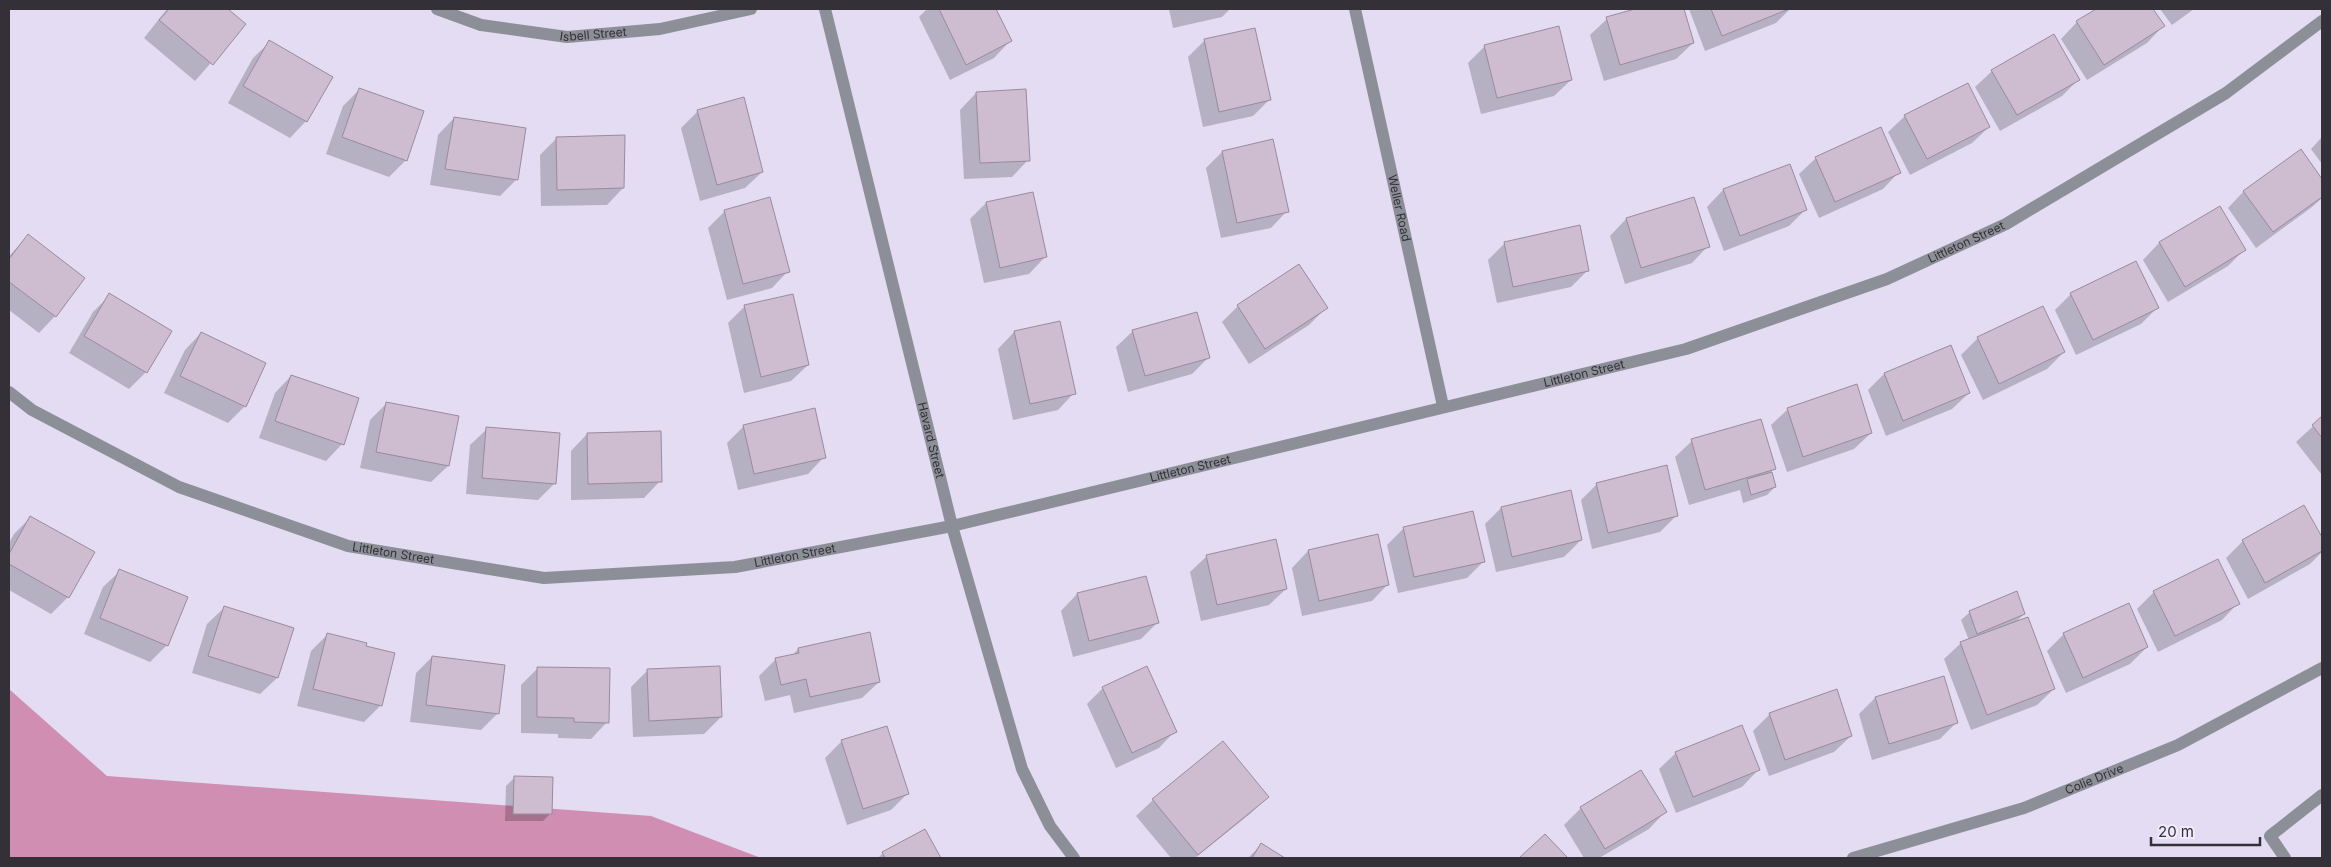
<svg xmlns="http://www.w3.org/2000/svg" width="2331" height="867" viewBox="0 0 2331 867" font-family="Inter,sans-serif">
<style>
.forest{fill:#d08eb2}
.shadow{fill:#0003}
.building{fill:#cebdd0;stroke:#9a8b9c}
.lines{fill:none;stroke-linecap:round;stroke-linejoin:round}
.minor{stroke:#8d8f98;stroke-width:12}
.labels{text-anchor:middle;stroke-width:5;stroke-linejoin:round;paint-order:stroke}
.street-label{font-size:12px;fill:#333038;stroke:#f0eafd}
</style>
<rect width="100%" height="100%" fill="#e3dcf3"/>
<!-- forest -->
<polygon class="forest" points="9,689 107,776 651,816 761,858 9,858"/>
<!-- shadow -->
<g class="shadow">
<polygon points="167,9 226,9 245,24 195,81 144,38"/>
<polygon points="927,9 994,9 1010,41 994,58 950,80 919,17"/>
<polygon points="1169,9 1230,9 1222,17 1173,28"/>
<polygon points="1639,9 1682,9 1693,43 1676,59 1604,81 1590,35 1607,19"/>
<polygon points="1689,9 1790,9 1776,23 1705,51"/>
<polygon points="2098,9 2152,9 2163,26 2147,43 2087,80 2061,39 2077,22"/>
<polygon points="2160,9 2194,9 2172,25"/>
<polygon points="1254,29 1269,100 1253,116 1203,127 1188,57 1204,41"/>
<polygon points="270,42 306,121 290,138 228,103 253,58"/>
<polygon points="1485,46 1571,80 1554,96 1481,114 1468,63"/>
<polygon points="1992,71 2078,80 2062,96 2000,131 1975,87"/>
<polygon points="360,89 406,160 389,177 326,154 343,106"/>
<polygon points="976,93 1028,160 1012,177 964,179 960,110"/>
<polygon points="698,111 762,172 745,188 700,201 681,128"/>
<polygon points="1905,116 1989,127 1972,143 1910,175 1888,132"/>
<polygon points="454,118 516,180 500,196 430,185 438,135"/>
<polygon points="2322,137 2322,164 2311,149"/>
<polygon points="557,138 623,188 607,205 541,206 540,155"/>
<polygon points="2301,151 2322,181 2322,198 2312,207 2256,248 2228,208 2244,191"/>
<polygon points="1222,152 1287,211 1271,228 1221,238 1206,168"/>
<polygon points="1816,158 1899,172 1883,189 1819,218 1799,174"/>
<polygon points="1723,190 1805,210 1789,226 1724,251 1707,207"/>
<polygon points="986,203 1045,257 1029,274 984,283 970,219"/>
<polygon points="2219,208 2244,250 2228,266 2168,302 2143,260 2159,243"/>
<polygon points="725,211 788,271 772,288 727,300 708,228"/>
<polygon points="1626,219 1708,246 1692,263 1625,284 1610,236"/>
<polygon points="28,236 55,316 39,333 9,310 9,256"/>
<polygon points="1505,243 1588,270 1571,287 1497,303 1488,260"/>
<polygon points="2071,294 2157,308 2141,324 2076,355 2055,310"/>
<polygon points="110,295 146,372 129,389 69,353 93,312"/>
<polygon points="745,306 808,365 791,381 744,393 728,323"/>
<polygon points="1238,306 1326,308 1309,325 1249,364 1222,322"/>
<polygon points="1059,322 1074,393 1058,410 1013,420 998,349 1014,332"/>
<polygon points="1133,331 1208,358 1192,374 1128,392 1116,347"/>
<polygon points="201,333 245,406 228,423 164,393 185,350"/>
<polygon points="1978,338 2064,352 2047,369 1983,400 1961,355"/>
<polygon points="1884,374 1969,393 1952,409 1886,436 1868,390"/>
<polygon points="291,376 342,444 326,461 259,438 275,393"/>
<polygon points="387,403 457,417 448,466 431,482 360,468 370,420"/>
<polygon points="1788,409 1871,433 1854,449 1787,472 1771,425"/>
<polygon points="2322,418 2322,475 2296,442"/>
<polygon points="744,426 824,457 808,474 738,490 727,443"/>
<polygon points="487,429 555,483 538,500 466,494 470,445"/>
<polygon points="587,434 660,481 644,498 571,500 571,451"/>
<polygon points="1692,441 1774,469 1771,472 1775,487 1767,495 1743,503 1740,490 1689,505 1675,457"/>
<polygon points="1597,484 1677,515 1660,532 1592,549 1581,500"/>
<polygon points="2304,507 2322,540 2322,552 2310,564 2248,599 2226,558 2243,541"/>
<polygon points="1501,508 1581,540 1564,557 1496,572 1485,524"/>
<polygon points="31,517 68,597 51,614 9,590 9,543 14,534"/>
<polygon points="1403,529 1484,561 1467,578 1398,593 1387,545"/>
<polygon points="1377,536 1388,584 1372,601 1302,616 1292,568 1308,551"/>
<polygon points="1207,556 1286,589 1269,605 1201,621 1190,572"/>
<polygon points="120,571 167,645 150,662 84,634 103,587"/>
<polygon points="1145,577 1157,623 1141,639 1073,657 1061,611 1077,594"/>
<polygon points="2154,592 2238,603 2222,620 2158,652 2137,609"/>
<polygon points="224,608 292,629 277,678 260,694 192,673 207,624"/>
<polygon points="1970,612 2024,614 2015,623 2054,689 2037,705 1971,730 1944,659 1961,643 1969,640 1961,620"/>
<polygon points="869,634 879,682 862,698 794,713 790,695 765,701 759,676 776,659 792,656 798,649"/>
<polygon points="2064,634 2147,647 2130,664 2066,693 2047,651"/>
<polygon points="327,635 381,705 364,722 297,706 311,651"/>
<polygon points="432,657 497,714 481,730 410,722 416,673"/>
<polygon points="538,668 607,722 591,739 558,738 558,734 521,733 521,685"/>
<polygon points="648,670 721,717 704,734 633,737 631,687"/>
<polygon points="1103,688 1175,731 1159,748 1116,768 1087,704"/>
<polygon points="1875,698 1956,723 1940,739 1872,760 1859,714"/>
<polygon points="1770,714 1851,736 1834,752 1769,776 1753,731"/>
<polygon points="842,741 908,793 891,810 847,825 825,758"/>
<polygon points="1676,753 1758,770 1742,787 1676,813 1659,769"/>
<polygon points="1641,771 1665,812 1649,829 1599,858 1584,858 1564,825 1581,808"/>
<polygon points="514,778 551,813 543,821 505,821 506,786"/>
<polygon points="1267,797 1251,813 1195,858 1171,858 1136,816 1153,800"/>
<polygon points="924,830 940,858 878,858 883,853"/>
<polygon points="1261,845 1283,858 1248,858"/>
</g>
<!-- building -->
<g class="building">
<polygon points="169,9 228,9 246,24 213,65 159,20"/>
<polygon points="939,9 996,9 1012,41 966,65"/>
<polygon points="1635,9 1684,9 1694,43 1620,65 1606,17"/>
<polygon points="1711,9 1789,9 1722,36"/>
<polygon points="2096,9 2153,9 2165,26 2104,65 2076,21"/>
<polygon points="1559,26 1572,80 1497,98 1484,45"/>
<polygon points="1255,28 1271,100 1219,112 1204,39"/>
<polygon points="2054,34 2080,80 2017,115 1991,70"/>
<polygon points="269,40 333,77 307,122 243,86"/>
<polygon points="1968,83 1990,127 1927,159 1904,115"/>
<polygon points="359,88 424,111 407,161 342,137"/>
<polygon points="1026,89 1030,161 980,163 976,92"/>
<polygon points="744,97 763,172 717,185 697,110"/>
<polygon points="454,117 526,128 518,180 445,169"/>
<polygon points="1881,127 1901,173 1835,202 1815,157"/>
<polygon points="625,135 624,188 557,190 556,137"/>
<polygon points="1273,139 1289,212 1237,223 1222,151"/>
<polygon points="2301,149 2322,179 2322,197 2273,232 2243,191"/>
<polygon points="1790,164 1807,210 1740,236 1723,189"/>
<polygon points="1033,192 1047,257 1000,268 986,202"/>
<polygon points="770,197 790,272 743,284 724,210"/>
<polygon points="1694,197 1710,247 1641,268 1626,218"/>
<polygon points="2220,206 2246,250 2185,287 2159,242"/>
<polygon points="1580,225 1589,271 1513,287 1504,242"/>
<polygon points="28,234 85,278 56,317 9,282 9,259"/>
<polygon points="2136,261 2159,308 2093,340 2070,293"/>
<polygon points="1299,264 1328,308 1265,349 1237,305"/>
<polygon points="109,293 172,331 147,373 84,336"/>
<polygon points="793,294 809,365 761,377 744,305"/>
<polygon points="2043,306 2065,352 1999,384 1977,337"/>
<polygon points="1197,312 1210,358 1145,376 1132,330"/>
<polygon points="1060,321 1076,394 1030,404 1014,331"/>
<polygon points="201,332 266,363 246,407 180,376"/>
<polygon points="1951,345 1970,393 1903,421 1884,373"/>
<polygon points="291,375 359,398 344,445 275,421"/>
<polygon points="1857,384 1872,433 1803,457 1787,408"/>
<polygon points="386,402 459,416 449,466 376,452"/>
<polygon points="815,408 826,458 754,474 743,425"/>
<polygon points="2322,416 2322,438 2312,425"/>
<polygon points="1761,419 1776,469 1705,490 1691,439"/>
<polygon points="486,427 560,433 556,484 482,478"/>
<polygon points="661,431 662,482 588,484 587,433"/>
<polygon points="1667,465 1678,516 1608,533 1596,483"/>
<polygon points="1772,472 1776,487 1751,495 1747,479"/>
<polygon points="1571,490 1582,540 1512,557 1501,507"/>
<polygon points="2304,505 2322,537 2322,551 2265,583 2242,540"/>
<polygon points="1473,511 1485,562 1414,577 1403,527"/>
<polygon points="30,516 95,552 69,598 9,564 9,554"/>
<polygon points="1378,534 1389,585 1319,601 1308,550"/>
<polygon points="1276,539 1287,589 1217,605 1206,555"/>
<polygon points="2218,559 2240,604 2175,636 2153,591"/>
<polygon points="119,569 188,597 168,646 100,618"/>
<polygon points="1146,576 1159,623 1089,641 1077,593"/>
<polygon points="2017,591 2025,614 1977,634 1969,611"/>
<polygon points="2129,603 2148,647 2083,678 2063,633"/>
<polygon points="224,606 294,628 278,678 208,656"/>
<polygon points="2028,617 2055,689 1987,715 1960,642"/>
<polygon points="870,632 880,682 810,697 806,679 781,685 775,658 799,653 798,648"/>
<polygon points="327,633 367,643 366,646 395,653 382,706 313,689"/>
<polygon points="432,656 505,665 499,714 426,705"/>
<polygon points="720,666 722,717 649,721 647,669"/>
<polygon points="1147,666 1177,732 1132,753 1102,687"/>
<polygon points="537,667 610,668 609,723 574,722 574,718 537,717"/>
<polygon points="1944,676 1958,723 1889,744 1875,697"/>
<polygon points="1837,689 1852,736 1785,760 1769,713"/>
<polygon points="1742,725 1760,770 1693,797 1675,752"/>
<polygon points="887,726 909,794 863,809 841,740"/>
<polygon points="1223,741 1269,797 1198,855 1152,799"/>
<polygon points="1641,770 1667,812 1605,849 1580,807"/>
<polygon points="514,776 553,777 552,814 513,814"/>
<polygon points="925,829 941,858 885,858 882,852"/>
<polygon points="1545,834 1568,858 1519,858"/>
<polygon points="1261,843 1285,858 1252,858"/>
</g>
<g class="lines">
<!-- minor -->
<g class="minor">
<path id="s1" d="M437,9L481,25L567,37L660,29L751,9"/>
<path id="s2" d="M825,9L952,526L1022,769L1050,826L1074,858"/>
<path id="s3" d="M1355,9L1443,406"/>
<path id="s4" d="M9,392L32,410L179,487L348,546L544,578L735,567L952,526L1686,349L1887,279L2006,224L2226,93L2322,21"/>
<path id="s5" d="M1853,858L2024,808L2178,745L2322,668"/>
<polyline points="2285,858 2270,836 2322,795"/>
</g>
</g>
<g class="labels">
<!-- street labels -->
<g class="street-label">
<text dy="4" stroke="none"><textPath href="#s1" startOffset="160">Isbell Street</textPath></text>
<text dy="4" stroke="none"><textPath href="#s3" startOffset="204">Weller Road</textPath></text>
<text dy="4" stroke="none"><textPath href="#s4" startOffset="2040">Littleton Street</textPath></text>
<text dy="4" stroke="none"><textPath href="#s4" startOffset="1635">Littleton Street</textPath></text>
<text dy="4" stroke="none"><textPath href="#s2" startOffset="444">Havard Street</textPath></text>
<text dy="4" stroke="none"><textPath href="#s4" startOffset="1230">Littleton Street</textPath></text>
<text dy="4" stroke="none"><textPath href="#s4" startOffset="420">Littleton Street</textPath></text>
<text dy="4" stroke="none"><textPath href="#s4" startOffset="825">Littleton Street</textPath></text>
<text dy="4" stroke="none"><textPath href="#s5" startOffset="254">Colie Drive</textPath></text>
</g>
</g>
<!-- border -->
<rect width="2331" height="867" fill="none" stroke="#333038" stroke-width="20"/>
<!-- scale -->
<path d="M2151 837v8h109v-8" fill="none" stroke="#333038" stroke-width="2.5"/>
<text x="2158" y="837" font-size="15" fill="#333038" stroke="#f0eafd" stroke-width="4" paint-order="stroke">20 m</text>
</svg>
